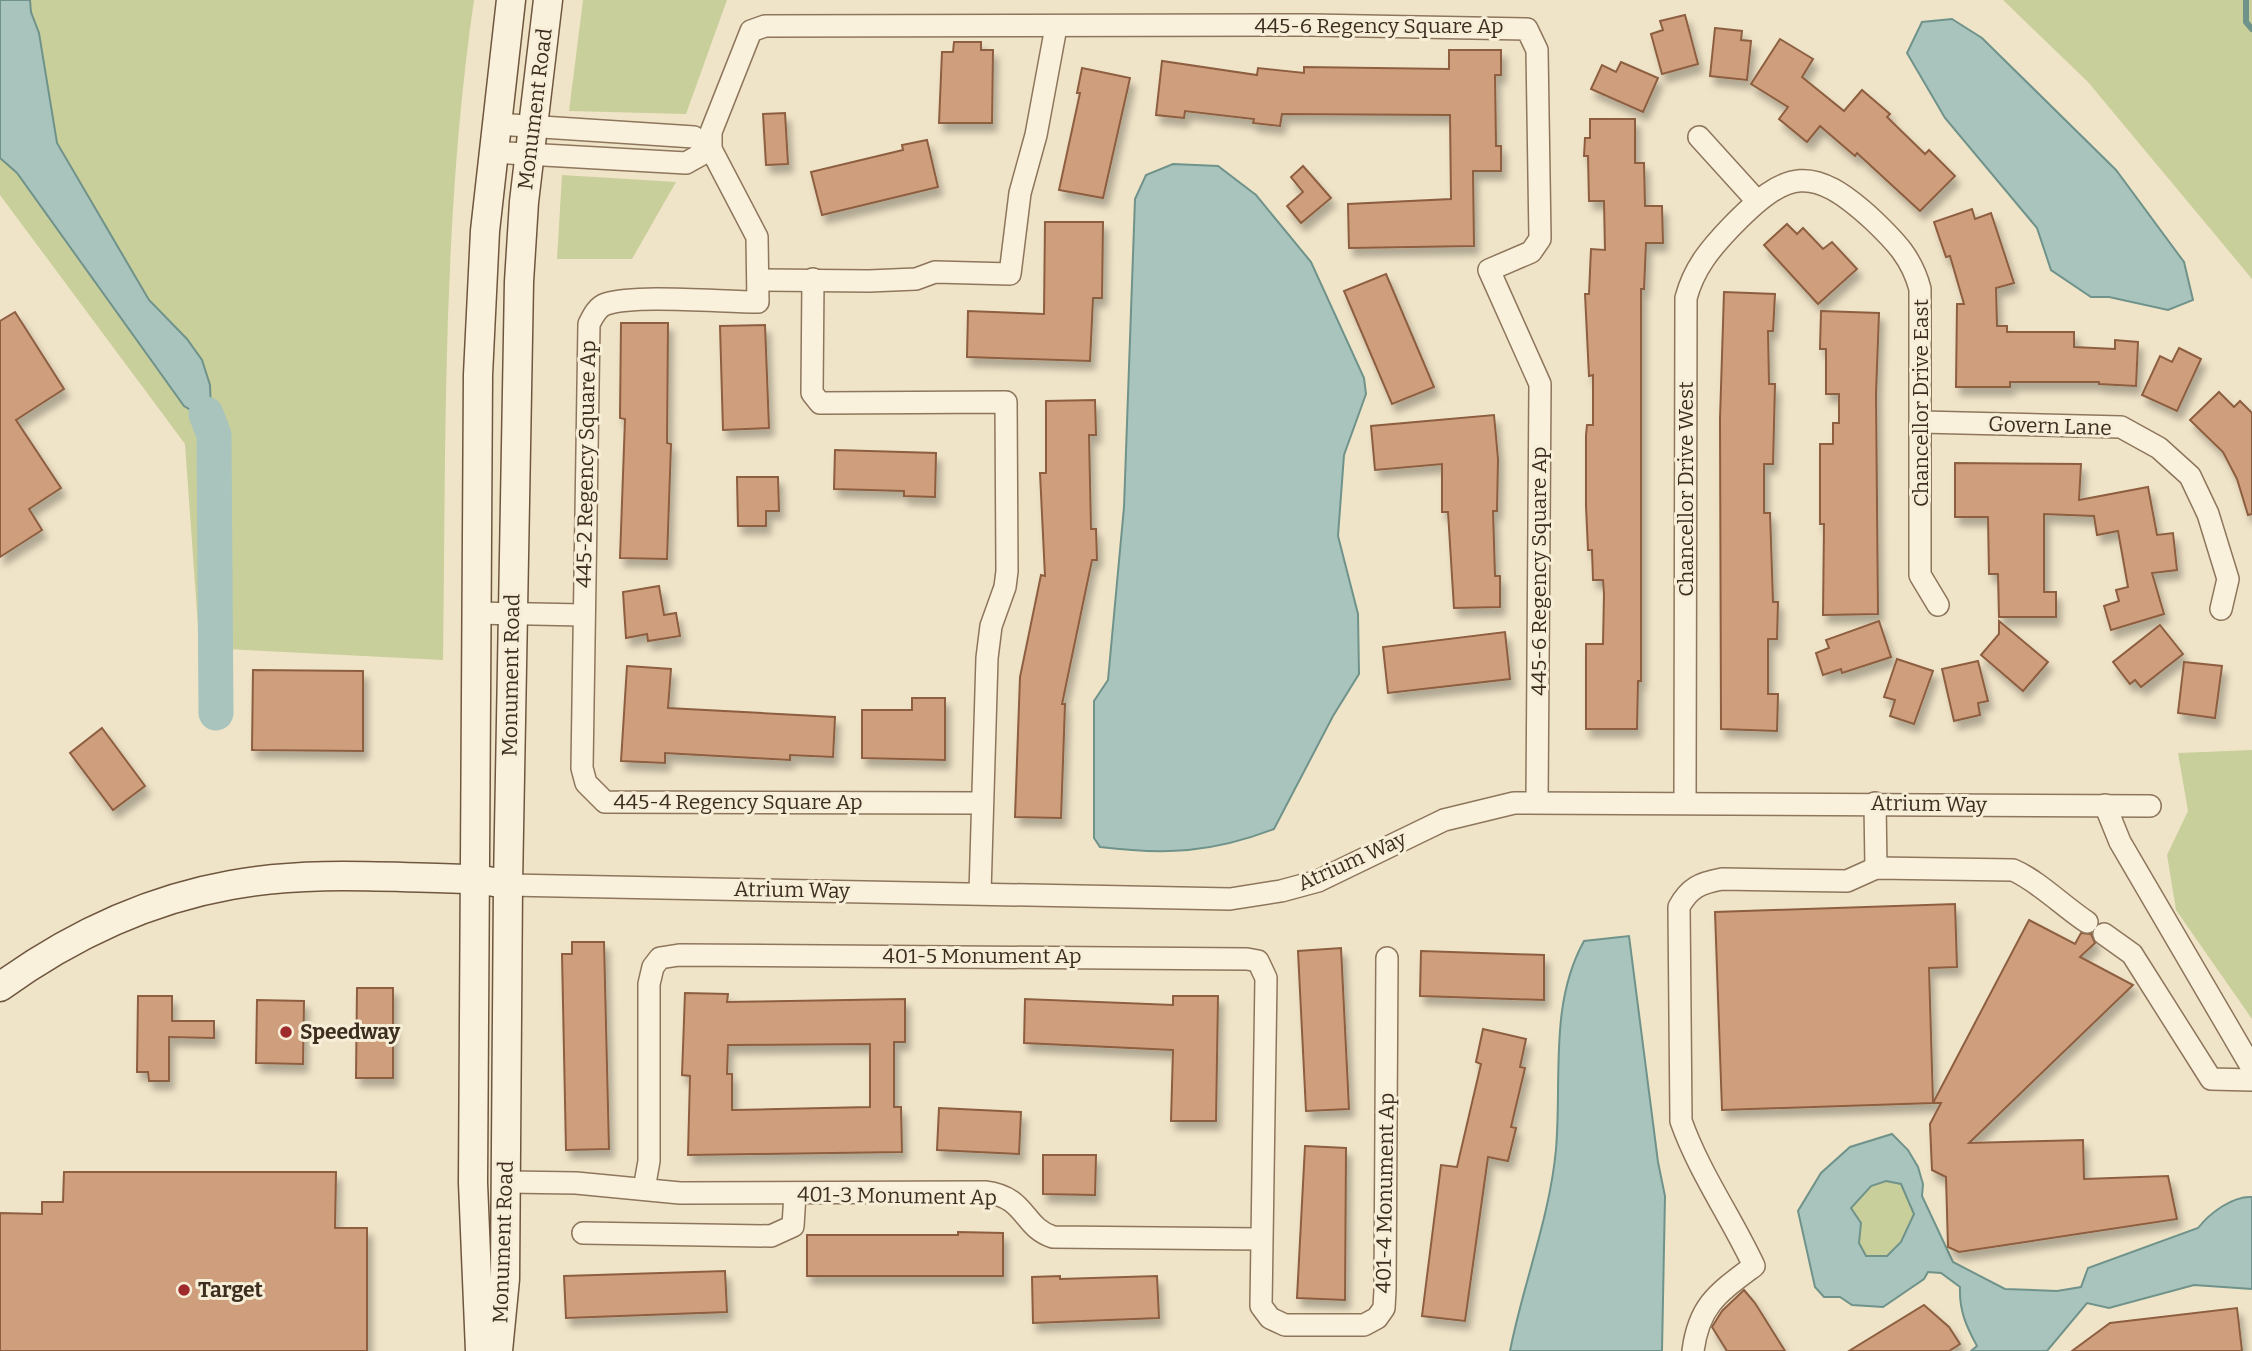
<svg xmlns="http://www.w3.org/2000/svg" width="2252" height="1351" viewBox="0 0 2252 1351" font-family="Bitter,serif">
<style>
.green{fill:#c9cf9b}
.water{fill:#a9c4bc;stroke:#6f938a;stroke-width:2;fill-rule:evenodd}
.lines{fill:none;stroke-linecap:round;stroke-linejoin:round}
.stream{stroke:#6f938a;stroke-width:6}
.river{stroke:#a9c4bc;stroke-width:35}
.building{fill:#cf9f7d;stroke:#8d5f41;stroke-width:2;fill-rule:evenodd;filter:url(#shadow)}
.street-casing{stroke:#8d765c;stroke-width:24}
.secondary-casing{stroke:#6f573f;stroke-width:31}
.street{stroke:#faf1dc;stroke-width:21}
.secondary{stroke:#faf1dc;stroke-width:28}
.poi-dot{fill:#9e2a2b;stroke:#f7eed8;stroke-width:2.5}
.labels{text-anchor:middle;stroke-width:6;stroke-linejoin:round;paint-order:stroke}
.street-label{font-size:21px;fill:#3d2e20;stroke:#f7eed8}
.poi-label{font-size:21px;font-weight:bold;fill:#3d2e20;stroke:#f7eed8;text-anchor:start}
</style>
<defs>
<filter id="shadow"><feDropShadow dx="4.5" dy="8" stdDeviation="3.5" flood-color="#0004"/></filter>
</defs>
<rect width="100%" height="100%" fill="#f0e4c8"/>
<!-- green -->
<g class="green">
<path d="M30,0H474C442,219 446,439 443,660L206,648L199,640L185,444L0,195V158L17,173L184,406L187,339L149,300L57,143L39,33L31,12Z"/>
<polygon points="583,0 727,0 686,114 569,111"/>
<polygon points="2003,0 2252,0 2252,279 2088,82"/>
<polygon points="562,175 676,182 632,259 557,259"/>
<polygon points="2252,750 2252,1019 2176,910 2167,855 2188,811 2178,753"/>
<polygon points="1886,1181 1901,1184 1914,1214 1901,1242 1886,1256 1865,1256 1859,1243 1861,1223 1851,1208 1871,1186"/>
</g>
<!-- water -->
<g class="water">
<polygon points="0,0 30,0 31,12 39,33 57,143 149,300 187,339 202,360 210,385 211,411 201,416 184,406 17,173 0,158"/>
<polygon points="1952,19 1982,38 2116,170 2184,262 2193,300 2168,310 2109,297 2091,297 2051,270 2037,228 1945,118 1907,53 1922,22"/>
<path d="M1173,164L1218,166L1256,195L1311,262L1364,378L1366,394L1344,455L1338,536L1358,614L1359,674L1333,716L1274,829C1212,853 1165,855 1100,847L1094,838V701L1108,680L1124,507L1135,199L1146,175Z"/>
<path d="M1629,936L1658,1162L1665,1196L1662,1351H1510C1523,1284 1550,1217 1556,1149C1562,1079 1549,1004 1584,941Z"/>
<path d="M1892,1134L1908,1150L1918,1167L1923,1184L1922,1196L1953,1262L2005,1289L2057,1291L2081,1287L2088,1268L2198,1228C2210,1213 2232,1196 2252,1197V1289L2194,1285L2109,1308L2087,1303L2047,1351H1971L1977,1346C1966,1326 1959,1310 1960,1287L1941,1273L1928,1272L1924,1279L1883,1307L1852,1305L1840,1297H1824L1815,1287L1798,1211L1821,1173L1850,1147ZM1886,1181L1901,1184L1914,1214L1901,1242L1887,1256H1866L1859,1243L1861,1223L1851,1208L1871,1186Z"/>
</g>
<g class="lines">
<!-- stream -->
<polyline class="stream" points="2246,0 2246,22 2252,29"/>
<!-- river -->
<polyline class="river" points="206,414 214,435 216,713"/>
</g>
<!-- building -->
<g class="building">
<polygon points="1685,15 1698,64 1662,74 1651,34 1663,30 1660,21"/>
<polygon points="1715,28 1742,31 1741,40 1751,41 1747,80 1710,76"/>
<polygon points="1780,39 1813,59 1802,77 1844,111 1862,90 1890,114 1887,117 1925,154 1929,150 1955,176 1920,211 1857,153 1855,156 1820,126 1807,142 1779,119 1788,107 1751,84"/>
<polygon points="954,42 981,42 981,50 993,50 992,123 939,123 942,52 953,52"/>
<polygon points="1449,50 1501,50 1501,75 1495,75 1496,146 1501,146 1501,171 1473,171 1474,246 1349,248 1348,204 1451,199 1450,115 1282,114 1280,126 1253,123 1254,119 1185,111 1184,118 1156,115 1162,61 1257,75 1258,68 1304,73 1304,67 1449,69"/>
<polygon points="1621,62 1658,78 1643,112 1591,89 1602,65 1616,72"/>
<polygon points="1082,68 1130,78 1103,198 1059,190 1080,93 1077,93"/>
<polygon points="785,113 788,164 766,165 763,114"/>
<polygon points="1590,119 1635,119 1635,163 1644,163 1645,206 1662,206 1663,243 1646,243 1644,289 1641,289 1641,681 1638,681 1637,729 1586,729 1586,644 1603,644 1604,594 1603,580 1593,580 1592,550 1588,550 1586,506 1586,435 1587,425 1593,425 1593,375 1589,376 1585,294 1589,294 1591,249 1605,250 1604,201 1589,201 1588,156 1584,156 1585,138 1590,138"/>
<polygon points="927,140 938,187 822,215 811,172 903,150 902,145"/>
<polygon points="1303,166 1331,198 1301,223 1287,206 1303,192 1291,177"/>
<polygon points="1972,209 1975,219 1991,213 2014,283 1996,288 1997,326 2007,326 2007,332 2074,332 2074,347 2115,349 2115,340 2138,342 2136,386 2099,384 2099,382 2010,382 2010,387 1956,387 1957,304 1964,304 1950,256 1946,257 1934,222"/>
<polygon points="1045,222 1103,222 1102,298 1093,298 1090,361 967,357 968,311 1044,314"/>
<polygon points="1787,224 1797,234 1803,228 1823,249 1832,242 1857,269 1818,304 1764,245"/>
<polygon points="1386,274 1434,387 1392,404 1344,291"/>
<polygon points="1724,292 1775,294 1773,331 1768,331 1769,384 1775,384 1773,464 1764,464 1764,513 1770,513 1773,602 1778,602 1777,639 1768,639 1768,694 1778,694 1777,731 1721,729 1720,419"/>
<polygon points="1821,311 1879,313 1876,394 1878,614 1823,615 1824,524 1820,524 1820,444 1833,444 1833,423 1839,423 1839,394 1826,394 1826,349 1820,349"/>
<polygon points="15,312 64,389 16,420 61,488 29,509 42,530 0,557 0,321"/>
<polygon points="621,323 668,323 667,443 671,444 667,559 620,558 625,419 620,418"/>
<polygon points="765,325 769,428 723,430 720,326"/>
<polygon points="2179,348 2201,359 2177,411 2142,395 2160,356 2172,362"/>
<polygon points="2219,392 2234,407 2240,401 2252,413 2252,514 2248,515 2237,479 2223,452 2190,420"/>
<polygon points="1095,400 1096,435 1089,435 1091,529 1096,529 1097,560 1092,560 1062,704 1065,704 1061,818 1015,817 1020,677 1041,575 1045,576 1040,473 1046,473 1046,401"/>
<polygon points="1494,415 1498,459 1497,511 1493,511 1495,576 1500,576 1500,607 1454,608 1448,512 1442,512 1442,464 1375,470 1371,426"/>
<polygon points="835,450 936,453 935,497 904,496 904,491 834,489"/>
<polygon points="1955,463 2081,464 2079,500 2148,487 2157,535 2173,533 2177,570 2152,573 2164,614 2111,630 2104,606 2119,601 2116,590 2128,587 2118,531 2097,535 2094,516 2044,514 2044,592 2056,592 2056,617 1999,617 1998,574 1989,574 1988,517 1955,517"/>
<polygon points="737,477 778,477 779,511 766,511 766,526 738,526"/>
<polygon points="659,586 664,615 676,613 680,636 648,641 647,634 626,638 623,592"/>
<polygon points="1879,621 1891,657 1842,673 1841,669 1823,675 1816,653 1829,648 1826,640"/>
<polygon points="1999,621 2048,662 2023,691 1981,655 1999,634"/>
<polygon points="2160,625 2183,654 2141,687 2135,680 2130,684 2113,662"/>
<polygon points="1505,632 1510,679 1388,693 1383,647"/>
<polygon points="1897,659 1933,671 1914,724 1890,716 1895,700 1884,697"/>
<polygon points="1978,661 1988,701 1978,703 1980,715 1954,721 1942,669"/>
<polygon points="2184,662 2222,666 2215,718 2178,713"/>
<polygon points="627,666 671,669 668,708 835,717 833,757 790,755 790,760 665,753 665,763 621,761"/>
<polygon points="253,670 363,671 363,751 252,750"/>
<polygon points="912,698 945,698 945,760 862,758 862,710 912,710"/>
<polygon points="102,728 145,786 113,810 70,753"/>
<polygon points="1955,904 1957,967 1929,968 1933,1103 1722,1110 1715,912"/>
<polygon points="2029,920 2075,944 2081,933 2091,934 2095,943 2080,957 2133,985 1969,1143 2083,1140 2084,1179 2168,1176 2177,1219 1959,1252 1948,1247 1946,1177 1932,1170 1930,1124 1941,1103 1933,1103"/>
<polygon points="572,942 604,942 609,1149 566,1150 562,954 572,954"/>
<polygon points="1341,948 1349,1109 1306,1111 1298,951"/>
<polygon points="1421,951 1544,955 1544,1000 1420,996"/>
<polygon points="357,988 393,988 393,1078 356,1078"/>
<path d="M685,993L728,994L727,1002L905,999V1042H894V1107H901L902,1152L688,1155L690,1076L682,1075ZM870,1044V1107L732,1110V1074H727L728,1045Z"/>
<polygon points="138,996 172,996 172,1021 214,1021 214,1038 169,1037 169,1081 149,1081 148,1072 137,1072"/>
<polygon points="1173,996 1218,996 1216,1121 1171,1121 1173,1050 1024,1043 1025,999 1173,1005"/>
<polygon points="257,1000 304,1001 303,1064 256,1063"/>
<polygon points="1483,1029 1526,1039 1520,1067 1525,1068 1511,1127 1516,1128 1508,1161 1488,1157 1465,1321 1422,1316 1441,1165 1457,1167 1481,1064 1476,1062"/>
<polygon points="939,1108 1021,1112 1019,1154 937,1150"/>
<polygon points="1305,1146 1346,1148 1345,1300 1297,1298"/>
<polygon points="1043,1155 1096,1155 1095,1195 1043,1194"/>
<polygon points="64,1172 336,1172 335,1228 367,1228 367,1351 0,1351 0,1213 42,1214 42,1202 63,1202"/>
<polygon points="958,1232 1003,1233 1003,1276 807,1276 807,1235 958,1235"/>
<polygon points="725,1271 727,1312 566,1318 564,1276"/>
<polygon points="1060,1276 1060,1279 1157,1276 1159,1318 1033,1323 1032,1277"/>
<polygon points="1744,1290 1755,1303 1785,1351 1727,1351 1712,1327 1722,1311"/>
<polygon points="1924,1305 1949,1327 1960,1344 1949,1351 1849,1351"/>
<polygon points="2237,1308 2242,1351 2072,1351 2110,1323"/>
</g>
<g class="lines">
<!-- street casing -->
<g class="street-casing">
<g id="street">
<polyline points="495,124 694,137 711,149"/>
<polyline points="1699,137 1757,201"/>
<polyline points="492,152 686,163 711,149"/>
<polyline points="813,279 812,393 820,403 1006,402 1007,571 1005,587 991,626 987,658 980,893"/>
<polyline points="759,280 869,281 916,279 935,272 1010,274 1020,193 1036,135 1056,27"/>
<polyline points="1922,422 2121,427 2159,448 2190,476 2208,514 2228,579 2221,609"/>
<polyline points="476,613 583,615"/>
<path d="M1685,802L1686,298C1694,268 1710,249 1731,227C1787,169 1812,164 1873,220C1895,241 1912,258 1920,289V575L1938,605"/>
<path d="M982,803L605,802L586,783L582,768L589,324C593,316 597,307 606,304C637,294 721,302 758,302L757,237L711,149V132L751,31L765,26L1311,25L1527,29L1537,50L1540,239L1531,252L1489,270L1540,384L1537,801"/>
<polyline points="1875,803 1876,868"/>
<polyline points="2105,805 2120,842 2252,1068"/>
<polyline points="508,885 1230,899 1281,891 1318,881 1444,820 1514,803 2150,806"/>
<polyline points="2104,934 2132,954 2211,1079 2252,1080"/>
<path d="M507,1182L576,1183L680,1193L985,1192C1027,1197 1022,1227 1053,1237L1260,1239"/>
<polyline points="644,1189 649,1161 649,984 653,967 660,958 679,955 1247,959 1258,961 1266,978 1261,1306 1270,1318 1285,1325 1364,1325 1377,1318 1384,1308 1385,1290 1387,958"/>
<polyline points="583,1233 771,1236 793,1226 795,1194"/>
<path d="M1693,1351C1699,1305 1718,1293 1754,1266C1731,1217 1699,1172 1681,1121L1679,907C1689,888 1700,883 1722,879L1847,881L1876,868L2013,870C2037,880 2064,907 2087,922"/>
</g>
</g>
<!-- secondary casing -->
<g class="secondary-casing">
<g id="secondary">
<path d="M0,987C69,937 147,900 231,885C311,870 395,878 475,879L494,882"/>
<polyline points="480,1351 473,1183 478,375 485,231 511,0"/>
<polyline points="498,1351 505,1279 508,885 519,282 524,202 548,0"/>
</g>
</g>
<!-- street -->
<use href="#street" class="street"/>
<!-- secondary -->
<use href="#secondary" class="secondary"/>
</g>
<!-- markers -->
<g class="poi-dot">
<circle cx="286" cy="1032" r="7"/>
<circle cx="184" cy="1290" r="7"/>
</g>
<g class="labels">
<!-- street labels -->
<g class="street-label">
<text x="1379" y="33">445-6 Regency Square Ap</text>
<text transform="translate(535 109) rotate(-83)" y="7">Monument Road</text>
<text transform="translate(1921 403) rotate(-90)" y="7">Chancellor Drive East</text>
<text transform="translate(2050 426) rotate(2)" y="7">Govern Lane</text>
<text transform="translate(586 464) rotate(-89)" y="7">445-2 Regency Square Ap</text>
<text transform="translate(1686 489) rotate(-90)" y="7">Chancellor Drive West</text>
<text transform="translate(1539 571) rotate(-90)" y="7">445-6 Regency Square Ap</text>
<text transform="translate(511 675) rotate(-89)" y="7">Monument Road</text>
<text x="738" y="809">445-4 Regency Square Ap</text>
<text transform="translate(1929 804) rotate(1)" y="7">Atrium Way</text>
<text transform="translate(1352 861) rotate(-24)" y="7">Atrium Way</text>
<text transform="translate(792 890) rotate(1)" y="7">Atrium Way</text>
<text x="982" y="963">401-5 Monument Ap</text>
<text transform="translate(1385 1193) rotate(-89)" y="7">401-4 Monument Ap</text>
<text transform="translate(897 1196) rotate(1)" y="7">401-3 Monument Ap</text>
<text transform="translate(503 1242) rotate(-88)" y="7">Monument Road</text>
</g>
<!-- poi labels -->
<g class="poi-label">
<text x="300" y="1039">Speedway</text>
<text x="198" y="1297">Target</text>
</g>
</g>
</svg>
